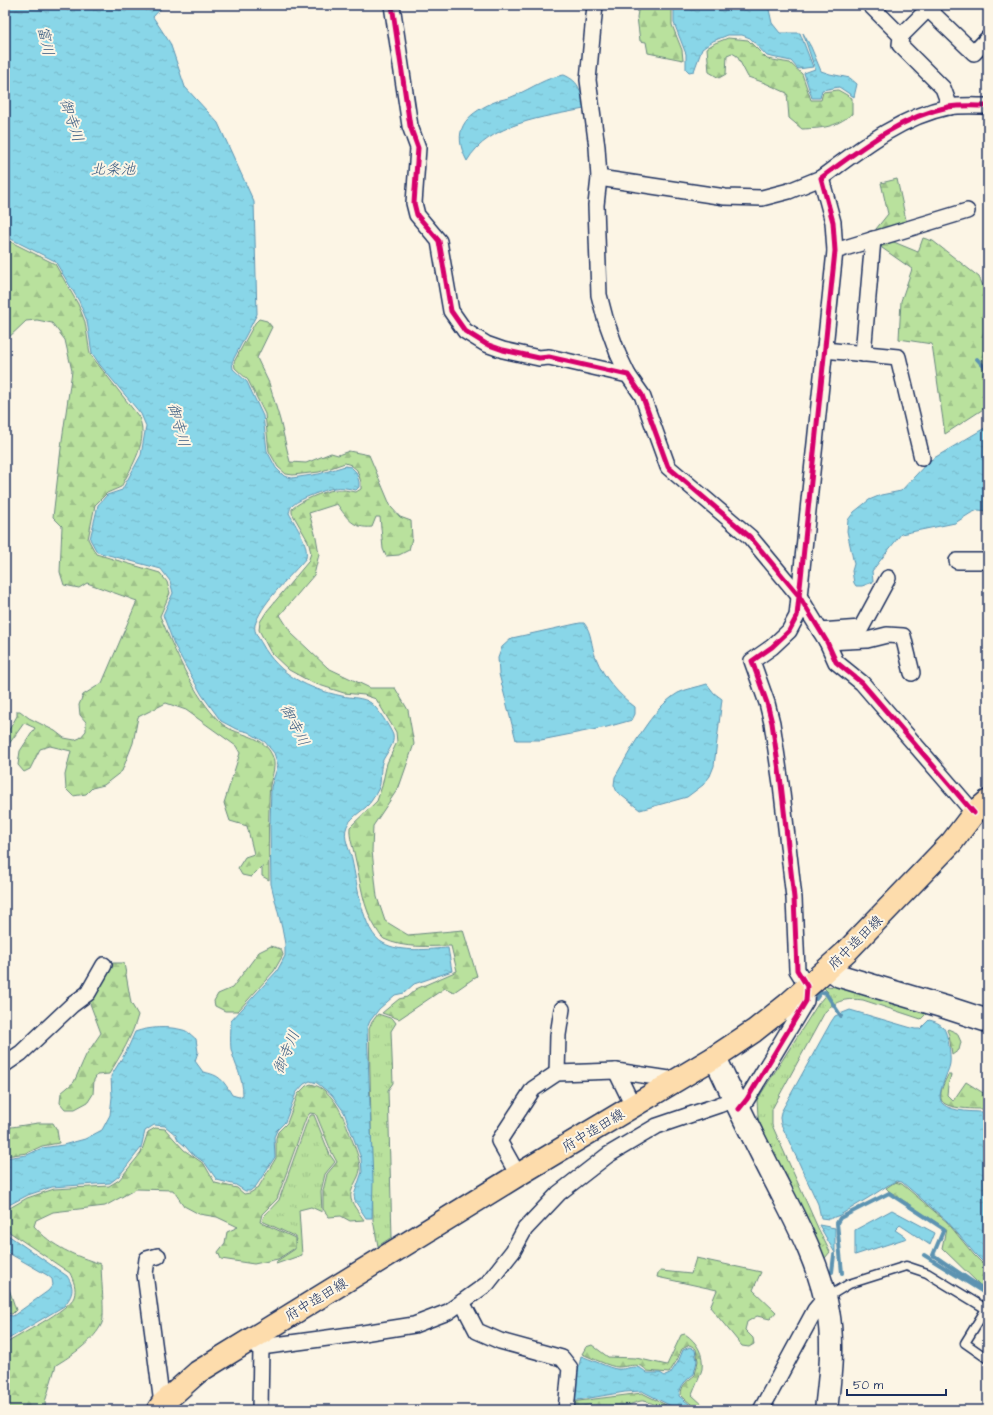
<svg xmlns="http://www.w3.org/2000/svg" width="993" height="1415" viewBox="0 0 993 1415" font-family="'Architects Daughter','Klee One',sans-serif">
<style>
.grass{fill:url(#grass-tufts);stroke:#6a887e}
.forest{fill:url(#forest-firs);stroke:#6a887e}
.water{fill:url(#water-ripples);stroke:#5d93b1}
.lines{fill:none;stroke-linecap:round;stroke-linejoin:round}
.stream{stroke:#5d93b1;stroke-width:4}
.lane-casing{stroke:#1b2f5e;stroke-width:11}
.street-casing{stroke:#1b2f5e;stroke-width:18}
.secondary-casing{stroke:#1b2f5e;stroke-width:25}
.primary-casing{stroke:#1b2f5e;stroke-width:25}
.lane{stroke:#fcf5e5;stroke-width:8}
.street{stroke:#fcf5e5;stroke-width:15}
.secondary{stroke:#fcf5e5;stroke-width:22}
.primary{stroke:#fddcac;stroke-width:22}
.cycleway-casing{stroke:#fcf5e5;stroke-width:8}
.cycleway{stroke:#d6006c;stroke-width:5}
.labels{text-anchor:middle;stroke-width:4;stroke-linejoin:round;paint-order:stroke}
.street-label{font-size:14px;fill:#1b2f5e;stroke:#fcf5e5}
.water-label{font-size:15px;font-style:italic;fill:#365980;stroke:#fcf5e5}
</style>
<defs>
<pattern id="grass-tufts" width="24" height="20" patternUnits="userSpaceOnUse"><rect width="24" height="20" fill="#b9e19d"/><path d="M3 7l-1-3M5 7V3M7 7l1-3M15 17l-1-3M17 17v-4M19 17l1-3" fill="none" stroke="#9ec18a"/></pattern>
<pattern id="forest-firs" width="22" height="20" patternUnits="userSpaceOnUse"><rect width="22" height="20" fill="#b9e19d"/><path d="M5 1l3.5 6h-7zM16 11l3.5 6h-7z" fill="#9ec18a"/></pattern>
<pattern id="water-ripples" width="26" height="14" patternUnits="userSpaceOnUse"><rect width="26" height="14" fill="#89d6e8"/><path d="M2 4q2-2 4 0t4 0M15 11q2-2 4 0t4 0" fill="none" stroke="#76b8c9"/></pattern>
</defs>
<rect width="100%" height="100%" fill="#fcf5e5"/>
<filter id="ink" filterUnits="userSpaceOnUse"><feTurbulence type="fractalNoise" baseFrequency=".025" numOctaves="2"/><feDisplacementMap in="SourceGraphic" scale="8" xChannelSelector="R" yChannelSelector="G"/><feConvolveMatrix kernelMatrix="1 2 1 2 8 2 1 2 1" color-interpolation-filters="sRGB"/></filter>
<g filter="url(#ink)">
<!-- grass -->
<g class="grass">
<path d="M826,986L847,988L929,1011L921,1019L863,1000C848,998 835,1000 825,1012L772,1109V1125L818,1228L830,1252L825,1258L759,1131L757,1100L818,1004L828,992L824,988Z"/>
<polygon points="378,1014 393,1019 396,1023 391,1031 393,1083 388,1090 392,1237 378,1246 373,1220 369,1029 372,1022"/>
<polygon points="311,1115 314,1115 330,1155 335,1162 325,1174 321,1191 322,1212 311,1207 299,1210 302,1255 276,1264 277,1261 295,1249 296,1237 262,1221 264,1216 279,1200 308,1119"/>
</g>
<!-- forest -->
<g class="forest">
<polygon points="639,5 672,5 672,25 682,50 683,60 648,53 646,42 640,41 637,17"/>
<path d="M728,38L748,40L767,59L790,63L802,74L811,100H821L823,92L838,90L852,98V114C834,128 823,128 802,129L789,118L787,93L765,83L748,77L737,56L732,53L727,55L726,74L719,78L709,72L707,48L715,43Z"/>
<polygon points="897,179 906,220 889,240 918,252 923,238 933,241 979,277 988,296 988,406 945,434 932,344 899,339 901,301 912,269 882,248 876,229 888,214 881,183"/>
<path d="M5,239L55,264L78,304L85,322L90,354L139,417C149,441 132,466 121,487L107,493L95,505L88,539L96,554L160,573L167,582L170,593L160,616C175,651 193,695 220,722C235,737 261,732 272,755C277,766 272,774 270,785C269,793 269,801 269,809C268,833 269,856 269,880L262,876V866L251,877L242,875L238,868L245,857L254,854L247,826L230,821L224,803L240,753L236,746L186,710L166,703L138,717L133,743L122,771L104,785L92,788L86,794L73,796L66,789L65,775L71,751L50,746L40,749L30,769L24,772L18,765L20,751L35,728L24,723L9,744L5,746V737L17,716V711H20L29,718L55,731L64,738L75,740L80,738L86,731V722L80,715L79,705L83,695L102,683L137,601L87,583L79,588L64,585L60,572L62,526L53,517L62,440L72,371L65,340L52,323L37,320L26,321L5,341Z"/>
<path d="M259,319L267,321L272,327L257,358L269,383L280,420L290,462L306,463L331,453L338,455L349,451L369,455L391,507L400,517L411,521L412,538L409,550L399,555L386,556L383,549L380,517H376L372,527C353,529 347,518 337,504L309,513L316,537L319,554L314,575L280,615L292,634L328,668L370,688H395L408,710L414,744L399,787L373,826L372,851L377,897L385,921L408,935L463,930L477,976L454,992L445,988L399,1019L382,1013L399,999L407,997L416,989L457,971L451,946C429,946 404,949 384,939C381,937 379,933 377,930C362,907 361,882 355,857C353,846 349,838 350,827L377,801L382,786L387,763L397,742L396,732L376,699L364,695L344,693L313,683L289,670L271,653L259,630L260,622L267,611L308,562L311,553L308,541L292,513V509C300,501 324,491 335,490C342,489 349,491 356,492L361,489V482L357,470L351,465L345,463L319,472L293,475L286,474L278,467L269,451L265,414L248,380L235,368L234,362L255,323Z"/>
<polygon points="271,946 281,949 283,955 274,971 238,1011 225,1011 215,1006 214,1001 218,994 232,988 259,952"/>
<path d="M112,963H124L131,1003L138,1015C132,1037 121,1055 109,1074L97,1075L94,1080L93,1094L88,1102L75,1109H65L60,1103L61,1093L74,1082L86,1055L101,1033L89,1001L99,987Z"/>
<polygon points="948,1029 957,1033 961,1042 959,1050 952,1055 949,1035 947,1030"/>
<path d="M948,1075H951L948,1085L947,1095L953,1101L966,1082L988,1096V1109C979,1109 943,1110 941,1099C939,1092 945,1081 948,1075Z"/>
<path d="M311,1084C334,1089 344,1118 351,1137C355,1148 360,1158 360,1170C359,1179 349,1189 351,1199C353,1206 360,1214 364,1220L350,1221L341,1216L329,1217L323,1209V1191L327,1174L337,1162L332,1153L316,1114L310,1113L306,1118L277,1199L262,1214L260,1222L295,1238V1248L278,1259L254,1264L221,1259L218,1252L225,1243L227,1232L238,1227L217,1217L199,1214L184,1206L173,1190L136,1189L105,1206L53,1212L36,1220L34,1226C52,1247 75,1256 101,1264C101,1275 105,1317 102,1323C95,1340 71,1356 56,1365L45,1402L46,1410H5V1344C19,1335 69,1310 74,1297C77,1288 73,1280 70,1273L5,1229V1212L8,1209L27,1198L54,1189L109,1186L119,1180L141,1153L148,1132L155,1128L165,1129L184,1150L204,1164L215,1183L237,1188L244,1194L250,1193L258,1188L276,1158V1138L278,1132L287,1123L298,1094L306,1086Z"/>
<polygon points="38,1123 53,1123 57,1130 59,1143 42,1146 27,1153 5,1156 5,1128"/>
<polygon points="895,1182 902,1184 947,1222 974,1255 988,1269 988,1288 980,1285 942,1248 946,1229 889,1191 886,1188"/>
<polygon points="696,1258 761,1272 753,1290 776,1312 770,1319 757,1316 747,1322 745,1330 753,1338 754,1344 749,1347 742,1346 710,1307 717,1290 657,1277 658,1273 661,1271 691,1274"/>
<polygon points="5,1287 9,1289 16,1310 12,1314 5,1313"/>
<path d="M685,1334C697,1342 704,1354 702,1369C700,1377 695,1387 692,1395L705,1407L706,1410C696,1410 687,1401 681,1395C681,1384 688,1381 695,1375L698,1361L696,1349L690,1345L682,1349L677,1360L669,1373L647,1371C640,1361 628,1367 618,1367C610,1367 590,1357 582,1354L586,1347L592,1345L608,1357L636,1358L667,1365L681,1335Z"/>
<path d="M642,1393L672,1408L674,1410C662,1410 655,1403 644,1401C639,1400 632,1405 626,1405C609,1406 593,1403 576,1407L572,1405L571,1402Z"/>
</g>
<!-- water -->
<g class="water">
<path d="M5,5H164L153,17L170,43L185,87L218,123L254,202L257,314L232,362L233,369L247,382L263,416L267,451L276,468L284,476L292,478L319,474L345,466L351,467L356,472L359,482V487L356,490C348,488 341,487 334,488C324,490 301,498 293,505C290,507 290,510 289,513C296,527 309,543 306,558C291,576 264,600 256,622C252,630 258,637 262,644C279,675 308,689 342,696C351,698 363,697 371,703C377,707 391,729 393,735C395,744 387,752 383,760C380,767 381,776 380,784C379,789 375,795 372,800C366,810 352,815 347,826C342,838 350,849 352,860C357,882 362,932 383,943C400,953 430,949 448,948L452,971L414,984L404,993L395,995L379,1009L370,1021L367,1028L373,1181L372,1218H366L355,1201L354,1195L362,1172L361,1158L344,1112L332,1095L317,1083L310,1081L304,1084L296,1093L285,1122L277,1130L274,1137L275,1157L256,1186L250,1191H245L236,1185L217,1180L205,1163L191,1153L185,1146L178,1140L176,1135L165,1126L154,1125L145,1131L141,1148L119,1176L110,1183L52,1187L28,1195L5,1207V1158L27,1155L42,1148L63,1145L85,1139L102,1130L110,1115L112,1097L111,1076L127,1050L135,1032C149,1027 168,1026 183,1030C188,1031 192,1036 196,1039L198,1052L195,1061L203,1072C220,1075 223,1080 232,1095L239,1097L243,1095C243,1077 235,1066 231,1049C230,1041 231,1030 231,1021L277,971L285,956V944L282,928L271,884L270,826L271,787L278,765L274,753L265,742L248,732L236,729L221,721L202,695L185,665L174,644L163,615L173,593L170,581L161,569L97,552L90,539L98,505L107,495L122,490L141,455L146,426L141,414L100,365L92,353L87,321L79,301L55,261L5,236Z"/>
<polygon points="674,5 768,5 772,23 780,33 800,33 813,67 798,69 791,61 767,56 750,38 742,35 728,35 713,41 702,49 694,71 689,72 686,69 686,54 674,23"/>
<polygon points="803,33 811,47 821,71 830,74 850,78 857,84 854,97 839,87 822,90 820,98 812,98 804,73 815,69"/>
<path d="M564,75C581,82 581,93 584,109C544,117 489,123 467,161C451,131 465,115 492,103C500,99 509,99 516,95C532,88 547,77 564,75Z"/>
<polygon points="988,426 988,511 978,510 971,513 955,523 901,534 872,571 873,582 862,586 856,586 854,583 852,571 854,564 847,531 848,520 854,512 869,500 881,495 901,491 929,461"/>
<path d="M580,623H584C592,632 591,647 596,658C604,678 618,694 635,707V714L632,720L607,727L541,740H516L499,674L498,658L502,647L512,638Z"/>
<path d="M707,684L714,693L722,699L714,766L710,776L703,785L687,797L640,810L617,792L614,785L615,777C631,750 651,709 678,693C686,689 698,687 707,684Z"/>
<path d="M850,1010L915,1029H920L929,1020C934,1021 939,1023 943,1027C948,1034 951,1054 950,1063C949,1073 934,1096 943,1104C951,1112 977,1112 988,1112V1267L975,1254L947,1221L902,1182L896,1181L890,1184L873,1195L840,1215L829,1219L821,1218L818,1204L781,1124L780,1118L781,1112L831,1022L835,1016Z"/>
<polygon points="892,1210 935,1233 930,1245 900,1225 895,1230 907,1238 855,1255 855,1230"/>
<polygon points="819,1225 835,1228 835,1253"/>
<path d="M5,1233L67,1276C75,1288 73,1295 64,1306L5,1341V1315L13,1316L48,1291L53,1285L52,1279L47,1275L5,1251Z"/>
<path d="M690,1347L695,1350L697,1361L694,1374C686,1380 680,1385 679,1396L689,1404L700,1410H676L673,1407L642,1391L625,1392L572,1401L581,1356C588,1358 611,1369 617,1369C630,1370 635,1362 647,1373H660L665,1376L670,1374L678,1362L683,1350Z"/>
</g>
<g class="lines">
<!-- stream -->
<g class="stream">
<polyline points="977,359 988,371"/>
<polyline points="816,999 820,993 825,992 841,1016"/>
<polyline points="924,1255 988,1295"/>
<polyline points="832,1272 834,1255"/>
<polyline points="842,1273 837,1223 840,1218 889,1193 944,1229 933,1255 980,1287 988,1291"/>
</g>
<!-- lane casing -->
<g class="lane-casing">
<g id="lane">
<polyline points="826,1298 849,1284 906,1266 927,1273 988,1310"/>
<polyline points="986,1309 965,1343 988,1359"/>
</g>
</g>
<!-- street casing -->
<g class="street-casing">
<g id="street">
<polyline points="392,5 410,126 418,148 414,203 417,215 439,241 451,311 465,331 486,344 503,350 539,358 549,357 628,375 642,395 668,467 750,537 799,596 827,642 836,662 862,683 974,813"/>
<polyline points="595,5 588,80 597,147 599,178 596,205 599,295 605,318 618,354 628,375"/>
<polyline points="870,5 901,36 900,45 943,88 950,107"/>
<polyline points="928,9 974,53 988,38"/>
<polyline points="901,36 932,5"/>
<polyline points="599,178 725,197 762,198 789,191 821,178"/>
<polyline points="835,251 967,211"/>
<polyline points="824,350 898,357 922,458"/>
<polyline points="863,354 873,239"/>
<polyline points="957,561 988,561"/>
<polyline points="820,631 861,628 888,578"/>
<polyline points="827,642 867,640 887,635 903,636 912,673"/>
<polyline points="5,1064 21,1053 72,1005 88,993 104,965"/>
<polyline points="557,1073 558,1035 562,1009"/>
<polyline points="633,1106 616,1071 676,1080"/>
<path d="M739,1109L747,1099L806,1001L807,986L797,970L794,898L781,784L772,723L767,703L752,661L772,647L789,631L797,616L835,251L833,222L821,178C860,149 900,117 948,107C961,105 975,106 988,106"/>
<polyline points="518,1175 499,1141 533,1089 557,1073 616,1071"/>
<polyline points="158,1256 147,1259 145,1274 162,1404"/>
<polyline points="462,1302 477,1331 500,1341 562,1358 570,1368 566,1410"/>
<polyline points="243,1343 261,1347 357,1334 414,1325 448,1312 487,1284 513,1251 525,1229 559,1193 608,1155 657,1126 719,1105 734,1099"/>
<polyline points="260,1410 261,1347"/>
<polyline points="761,1410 815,1310 825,1298"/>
</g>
</g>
<!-- secondary casing -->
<g class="secondary-casing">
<g id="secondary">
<polyline points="829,968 840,976 948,1008 988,1021"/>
<path d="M715,1057C734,1099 755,1141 776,1182C797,1223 820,1265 828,1311C834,1344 830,1377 826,1410"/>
</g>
</g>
<!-- primary casing -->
<g class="primary-casing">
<polyline id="primary" points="158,1410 162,1404 198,1372 518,1175 715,1057 754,1031 788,1004 847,951 952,842 974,813 988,801"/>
</g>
<!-- lane -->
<use href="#lane" class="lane"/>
<!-- street -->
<use href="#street" class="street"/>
<!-- secondary -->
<use href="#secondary" class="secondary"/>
<!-- primary -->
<use href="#primary" class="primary"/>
<!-- cycleway casing -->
<g class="cycleway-casing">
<g id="cycleway">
<polyline points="392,5 410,126 418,148 414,203 417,215 439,241 451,311 465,331 486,344 503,350 539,358 549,357 628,375 642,395 668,467 750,537 799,596 827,642 836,662 862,683 974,813"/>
<path d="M739,1109L747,1099L806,1001L807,986L797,970L794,898L781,784L772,723L767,703L752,661L772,647L789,631L797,616L835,251L833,222L821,178C860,149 900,117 948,107C961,105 975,106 988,106"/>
</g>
</g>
<!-- cycleway -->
<use href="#cycleway" class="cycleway"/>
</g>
</g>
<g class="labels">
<!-- street labels -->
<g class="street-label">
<text transform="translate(855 942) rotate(-45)" y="5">府中造田線</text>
<text transform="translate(593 1130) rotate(-31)" y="5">府中造田線</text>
<text transform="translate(316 1299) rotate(-31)" y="5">府中造田線</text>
</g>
<!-- water labels -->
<g class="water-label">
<text transform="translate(46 41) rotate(78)" y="5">富川</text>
<text transform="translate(72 120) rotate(72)" y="5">御寺川</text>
<text x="113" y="174">北条池</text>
<text transform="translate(179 425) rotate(75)" y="5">御寺川</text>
<text transform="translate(295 725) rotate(63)" y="5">御寺川</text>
<text transform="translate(286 1052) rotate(-67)" y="5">御寺川</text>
</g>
</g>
<!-- margin -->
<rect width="993" height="1415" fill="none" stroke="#fcf5e5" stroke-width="20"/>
<rect x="10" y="10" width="973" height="1395" fill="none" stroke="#1b2f5e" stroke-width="1.5" filter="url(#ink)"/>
<!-- scale -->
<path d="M847 1389v6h99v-6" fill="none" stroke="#1b2f5e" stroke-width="2"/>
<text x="853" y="1389" font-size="12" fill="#1b2f5e" stroke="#fcf5e5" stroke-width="3" paint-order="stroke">50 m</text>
</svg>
